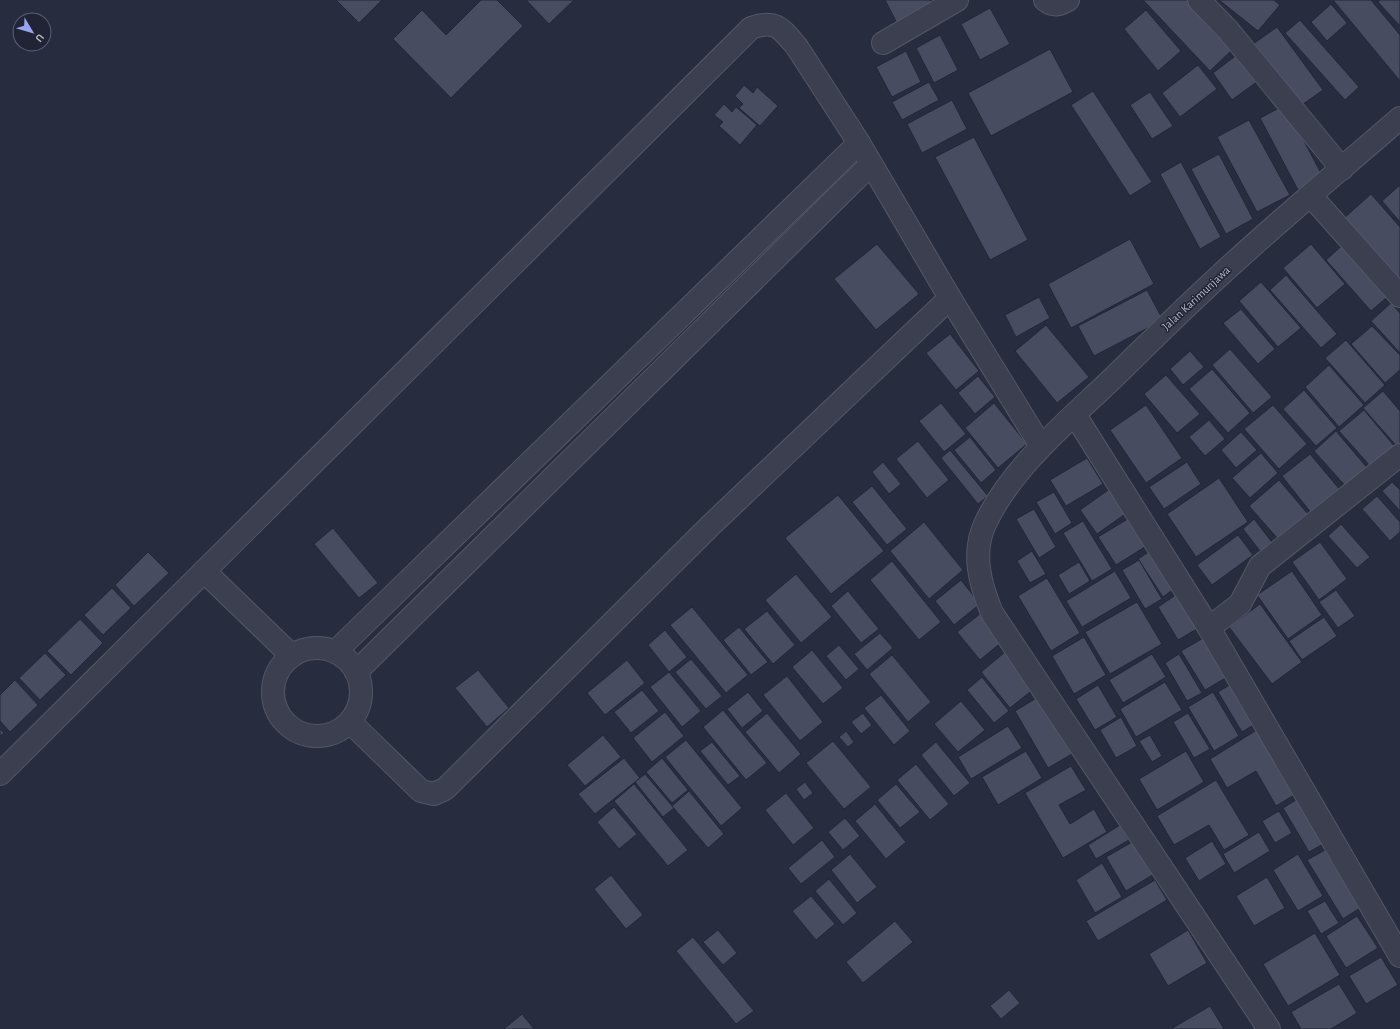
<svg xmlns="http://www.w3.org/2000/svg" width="1400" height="1029" viewBox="0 0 1400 1029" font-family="'Alegreya Sans',sans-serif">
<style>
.building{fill:#474c61;stroke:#232636}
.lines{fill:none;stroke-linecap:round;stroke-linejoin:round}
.minor-casing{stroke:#545766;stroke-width:24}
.tertiary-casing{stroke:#545766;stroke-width:24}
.minor{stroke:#3c3f4f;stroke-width:22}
.tertiary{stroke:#3c3f4f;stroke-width:22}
.labels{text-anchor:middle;stroke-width:3;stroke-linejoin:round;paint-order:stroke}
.street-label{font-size:12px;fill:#b9bbc9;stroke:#212434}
</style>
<rect width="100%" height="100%" fill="#282c3f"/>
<!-- building -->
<g class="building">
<polygon points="336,0 382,0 359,23"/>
<polygon points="481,0 497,0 523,26 451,98 393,39 422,10 446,35"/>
<polygon points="526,0 574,0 549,24"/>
<polygon points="885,0 930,0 935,8 899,27"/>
<polygon points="1143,0 1190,0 1235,47 1210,71"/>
<polygon points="1219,0 1274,0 1280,5 1258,31"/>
<polygon points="1333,0 1371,0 1400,35 1400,81"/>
<polygon points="1380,0 1400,0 1400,26 1378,2"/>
<polygon points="1331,4 1347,23 1327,41 1311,22"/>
<polygon points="990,8 1010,44 980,60 961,24"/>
<polygon points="1146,10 1181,51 1158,71 1124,29"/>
<polygon points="1300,20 1359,87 1345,100 1285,33"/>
<polygon points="1277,27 1323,90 1299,107 1253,44"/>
<polygon points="940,35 958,70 934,83 916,48"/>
<polygon points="1050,49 1073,92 991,136 968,93"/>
<polygon points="906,51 921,82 892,97 876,67"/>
<polygon points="1238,54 1258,81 1232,100 1213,73"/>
<polygon points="1198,65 1217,89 1180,117 1162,93"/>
<polygon points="929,82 939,100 902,120 892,102"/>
<polygon points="744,85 753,93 757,87 778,106 760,126 739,108 743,104 735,96"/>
<polygon points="1093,91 1152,182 1130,196 1071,105"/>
<polygon points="1150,92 1173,126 1152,139 1130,105"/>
<polygon points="952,100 967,129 922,153 907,124"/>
<polygon points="724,104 732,112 736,107 757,125 740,145 719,126 723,122 714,115"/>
<polygon points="1285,105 1323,177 1298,190 1260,118"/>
<polygon points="1249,120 1290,195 1257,212 1217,137"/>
<polygon points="974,137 1028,240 990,260 935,157"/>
<polygon points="1219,154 1253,219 1226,234 1191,169"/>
<polygon points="1181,162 1221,237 1200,249 1160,174"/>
<polygon points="1400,185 1400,222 1382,201"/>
<polygon points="1371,194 1400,227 1400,285 1343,219"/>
<polygon points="1130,239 1154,284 1071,328 1048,284"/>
<polygon points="1347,241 1392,293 1371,311 1326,260"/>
<polygon points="877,244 919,294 876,330 834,279"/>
<polygon points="1311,244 1345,284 1317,308 1283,268"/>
<polygon points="1286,275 1337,334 1321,348 1270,290"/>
<polygon points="1261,282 1301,328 1278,347 1239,301"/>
<polygon points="1147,290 1163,320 1094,356 1078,326"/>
<polygon points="1039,297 1050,318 1016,337 1005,315"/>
<polygon points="1391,303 1400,313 1400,353 1371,321"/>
<polygon points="1241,309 1275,349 1258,364 1223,323"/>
<polygon points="1046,325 1089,377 1057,403 1015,351"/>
<polygon points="1372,326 1400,355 1400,370 1385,383 1351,344"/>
<polygon points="950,334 979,371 956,390 926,353"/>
<polygon points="1346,340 1385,385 1365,403 1325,358"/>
<polygon points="1230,349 1272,397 1253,413 1212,365"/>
<polygon points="1190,351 1204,367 1183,385 1170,369"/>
<polygon points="1329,365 1364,405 1339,427 1305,387"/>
<polygon points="1212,369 1250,413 1228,433 1189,389"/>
<polygon points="1166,375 1200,414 1177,433 1144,394"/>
<polygon points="978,376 995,397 975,414 958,393"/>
<polygon points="1304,390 1337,428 1316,446 1283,409"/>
<polygon points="1383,391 1400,411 1400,450 1363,408"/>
<polygon points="941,403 966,434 944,452 919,421"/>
<polygon points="994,403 1027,444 998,468 965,428"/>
<polygon points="1146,405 1182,458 1146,483 1110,430"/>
<polygon points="1273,405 1307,444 1279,469 1244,429"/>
<polygon points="1364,410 1395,447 1371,467 1339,431"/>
<polygon points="1209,420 1225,439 1205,456 1189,437"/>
<polygon points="1336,431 1369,470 1348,489 1314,451"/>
<polygon points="1241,432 1257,450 1236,468 1221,450"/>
<polygon points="970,437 996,470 981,483 954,450"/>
<polygon points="918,441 949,480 927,498 896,459"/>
<polygon points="950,450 988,496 978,504 941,458"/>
<polygon points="1261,453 1278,473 1250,498 1232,478"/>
<polygon points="1310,454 1341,491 1312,514 1282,476"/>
<polygon points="1087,458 1103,484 1066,506 1050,480"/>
<polygon points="883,462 901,484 889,494 872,472"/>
<polygon points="1187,462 1201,484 1164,509 1149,487"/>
<polygon points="1219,478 1248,522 1196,557 1167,514"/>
<polygon points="1279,480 1308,514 1278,539 1249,506"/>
<polygon points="1392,482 1400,490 1400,511 1382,491"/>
<polygon points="872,486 907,529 887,545 852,502"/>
<polygon points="1111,488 1128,512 1097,534 1080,510"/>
<polygon points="1054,492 1072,523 1055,534 1036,502"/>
<polygon points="838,495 884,551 831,594 785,538"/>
<polygon points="1377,496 1400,522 1400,532 1390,541 1362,509"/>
<polygon points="1034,509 1056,547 1039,558 1016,519"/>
<polygon points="1131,517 1148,545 1116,565 1098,537"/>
<polygon points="1254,519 1275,546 1263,555 1243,529"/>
<polygon points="1083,521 1112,569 1092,581 1063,533"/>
<polygon points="924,522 963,570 929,599 890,551"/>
<polygon points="1341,524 1370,557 1357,568 1328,536"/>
<polygon points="333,528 378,583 359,598 314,544"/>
<polygon points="1238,535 1253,555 1212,585 1197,565"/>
<polygon points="1320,542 1347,579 1319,600 1292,562"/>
<polygon points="1032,551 1046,574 1030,583 1017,561"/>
<polygon points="1150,551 1174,589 1163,597 1138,559"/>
<polygon points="148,552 169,573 134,606 115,585"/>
<polygon points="1139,560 1162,599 1145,609 1122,570"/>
<polygon points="892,561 941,622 919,640 870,580"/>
<polygon points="1079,562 1090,581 1069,594 1058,575"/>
<polygon points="1115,571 1131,598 1082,627 1066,601"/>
<polygon points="1292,571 1322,615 1288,639 1257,595"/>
<polygon points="796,574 832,617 801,643 765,600"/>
<polygon points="1047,578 1080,633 1051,651 1018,596"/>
<polygon points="961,580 980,604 954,625 935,601"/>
<polygon points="112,588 131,608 103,635 84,615"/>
<polygon points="1336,590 1355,616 1338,628 1319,602"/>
<polygon points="848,591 879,629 861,643 831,606"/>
<polygon points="1180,592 1202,626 1178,640 1158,607"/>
<polygon points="1137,602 1162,644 1110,674 1085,632"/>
<polygon points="1260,604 1302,662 1272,684 1229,627"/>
<polygon points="692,607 748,675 726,693 670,625"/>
<polygon points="767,611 795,645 773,664 744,629"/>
<polygon points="981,613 1003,641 980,660 957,632"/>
<polygon points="1324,617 1337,636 1302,660 1289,641"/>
<polygon points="80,619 103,643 71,675 47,651"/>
<polygon points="739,627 768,662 751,675 723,640"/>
<polygon points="665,630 687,657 669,672 648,645"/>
<polygon points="880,633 893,648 867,670 854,654"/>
<polygon points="1084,637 1106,675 1074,694 1052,656"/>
<polygon points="1205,637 1229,676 1205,690 1181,651"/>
<polygon points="839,645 859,669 846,680 826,656"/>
<polygon points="812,650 843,688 823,704 792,667"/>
<polygon points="1005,652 1035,688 1010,708 981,672"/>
<polygon points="45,653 66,675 40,700 19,678"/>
<polygon points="1152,654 1166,677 1123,703 1109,680"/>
<polygon points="1179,654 1202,693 1187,701 1165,663"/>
<polygon points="892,655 931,702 908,722 869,674"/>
<polygon points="691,659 722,696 706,709 675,672"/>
<polygon points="627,660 645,683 605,715 587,693"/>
<polygon points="478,670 509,708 487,727 455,688"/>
<polygon points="669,672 701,711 682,727 650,687"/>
<polygon points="787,676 823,722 800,741 763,695"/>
<polygon points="982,677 1009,711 994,723 967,690"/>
<polygon points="15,680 38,705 10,732 0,721 0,695"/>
<polygon points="1165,682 1182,710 1136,737 1120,709"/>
<polygon points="1231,684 1255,724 1242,732 1218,692"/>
<polygon points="1098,685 1117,717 1095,730 1076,699"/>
<polygon points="642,690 659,711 631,733 614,712"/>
<polygon points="748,692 763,711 742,728 727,709"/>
<polygon points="1213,692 1239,736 1214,751 1188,707"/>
<polygon points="881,695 910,731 894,745 864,708"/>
<polygon points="1038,697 1072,754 1048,768 1015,711"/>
<polygon points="961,701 985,730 958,752 934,724"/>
<polygon points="723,710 767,763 746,780 703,727"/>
<polygon points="665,712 684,736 652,762 633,738"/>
<polygon points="767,713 801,754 779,773 745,732"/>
<polygon points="863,713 872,725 861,734 851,722"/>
<polygon points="1188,713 1210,749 1194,758 1173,722"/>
<polygon points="1121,717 1137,746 1116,758 1100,730"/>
<polygon points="1008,726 1022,748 971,779 958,757"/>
<polygon points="1260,728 1299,792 1276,806 1256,771 1227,788 1210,759"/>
<polygon points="0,729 4,733 0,736"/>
<polygon points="846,731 854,742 848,747 839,737"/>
<polygon points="603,735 621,757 585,786 567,765"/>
<polygon points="1150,735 1162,756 1152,762 1139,741"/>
<polygon points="686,740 742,808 721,826 665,757"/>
<polygon points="833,741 871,787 844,809 806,763"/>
<polygon points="712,742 740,776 728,785 700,751"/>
<polygon points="936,742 970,783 954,796 921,755"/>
<polygon points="1026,751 1042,778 998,805 982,777"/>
<polygon points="1186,751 1204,782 1157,810 1139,779"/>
<polygon points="624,758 640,778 595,814 578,794"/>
<polygon points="662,758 688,790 672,803 646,772"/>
<polygon points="916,764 949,804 930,820 897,780"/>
<polygon points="1071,766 1086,790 1059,805 1070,824 1094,809 1107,832 1063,858 1025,793"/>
<polygon points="645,774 674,808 663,817 635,782"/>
<polygon points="1216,780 1249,835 1224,850 1209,825 1174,845 1157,816"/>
<polygon points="805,782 813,793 804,800 796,789"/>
<polygon points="634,784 688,850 668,866 614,801"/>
<polygon points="896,784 920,812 900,828 877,800"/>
<polygon points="689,791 724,834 708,848 672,806"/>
<polygon points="786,793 814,828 793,845 765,810"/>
<polygon points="1299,798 1325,843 1309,852 1283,808"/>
<polygon points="875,804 906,842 886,859 855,821"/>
<polygon points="614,807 637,834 619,849 597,822"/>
<polygon points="1279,811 1292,833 1275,843 1262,821"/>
<polygon points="845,818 860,836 843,850 828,832"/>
<polygon points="1120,825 1129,840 1096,859 1088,845"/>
<polygon points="1259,832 1270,851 1234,873 1223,854"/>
<polygon points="822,840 835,857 801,884 788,868"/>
<polygon points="1134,841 1154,874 1126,891 1106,857"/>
<polygon points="1212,841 1226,864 1199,881 1185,858"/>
<polygon points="1325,850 1360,908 1343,919 1307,860"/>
<polygon points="850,854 877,887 857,903 831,870"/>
<polygon points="1298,854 1323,896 1298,911 1273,870"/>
<polygon points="1102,863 1122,897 1095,913 1076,880"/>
<polygon points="611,875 643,915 626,929 594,889"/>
<polygon points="1267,877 1285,908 1254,926 1236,896"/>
<polygon points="829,879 857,913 843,925 815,891"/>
<polygon points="1155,880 1167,900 1098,941 1086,921"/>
<polygon points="811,896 835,924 816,940 792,911"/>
<polygon points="1325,901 1339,923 1321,934 1307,911"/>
<polygon points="1357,916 1378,948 1346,968 1326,936"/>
<polygon points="895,921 913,942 863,983 846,962"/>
<polygon points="718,930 737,953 723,965 703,942"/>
<polygon points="1188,930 1207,963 1168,986 1149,954"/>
<polygon points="1315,933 1340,975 1288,1006 1263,964"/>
<polygon points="693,937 754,1011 736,1024 676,951"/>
<polygon points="1381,957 1398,985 1366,1004 1349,976"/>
<polygon points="1339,984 1357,1013 1331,1029 1301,1029 1291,1012"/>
<polygon points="1009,990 1020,1003 1001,1019 990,1006"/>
<polygon points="1210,1006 1224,1029 1171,1029"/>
<polygon points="522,1014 534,1029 504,1029"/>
</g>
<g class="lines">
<!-- minor casing -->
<g class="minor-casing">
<g id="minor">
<path d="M1045,0C1054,7 1059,5 1068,0"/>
<polyline points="1199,0 1228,30 1342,169"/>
<polyline points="883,43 957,0"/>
<polyline points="1311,196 1400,296"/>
<polyline points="1075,415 1209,628 1400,956"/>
<polyline points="204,571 292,656"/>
<polyline points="1209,628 1240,604 1260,566 1400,455"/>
<circle cx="317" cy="692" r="44"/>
<polyline points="335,652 859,143"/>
<polyline points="356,672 871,164"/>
<polyline points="350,722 421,791 434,794 445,789 711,525 950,298"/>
<path d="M0,774L751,28C776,19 781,28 797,47L859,143L950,298L1041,446"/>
</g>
</g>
<!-- tertiary casing -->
<g class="tertiary-casing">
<path id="tertiary" d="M1269,1029L992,613C980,584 971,552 986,522C1012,467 1068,421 1111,380C1146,346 1180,312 1216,279C1276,223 1339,171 1400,118"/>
</g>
<!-- minor -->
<use href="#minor" class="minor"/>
<!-- tertiary -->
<use href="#tertiary" class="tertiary"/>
</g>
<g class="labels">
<!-- street labels -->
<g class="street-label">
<text transform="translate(1196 298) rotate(-43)" y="4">Jalan Karimunjawa</text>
</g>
</g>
<!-- north arrow -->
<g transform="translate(32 32) rotate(128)"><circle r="19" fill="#212434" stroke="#5e6070"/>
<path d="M0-3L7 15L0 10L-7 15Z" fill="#97a4f0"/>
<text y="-6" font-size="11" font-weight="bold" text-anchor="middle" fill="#b9bbc9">U</text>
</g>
</svg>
